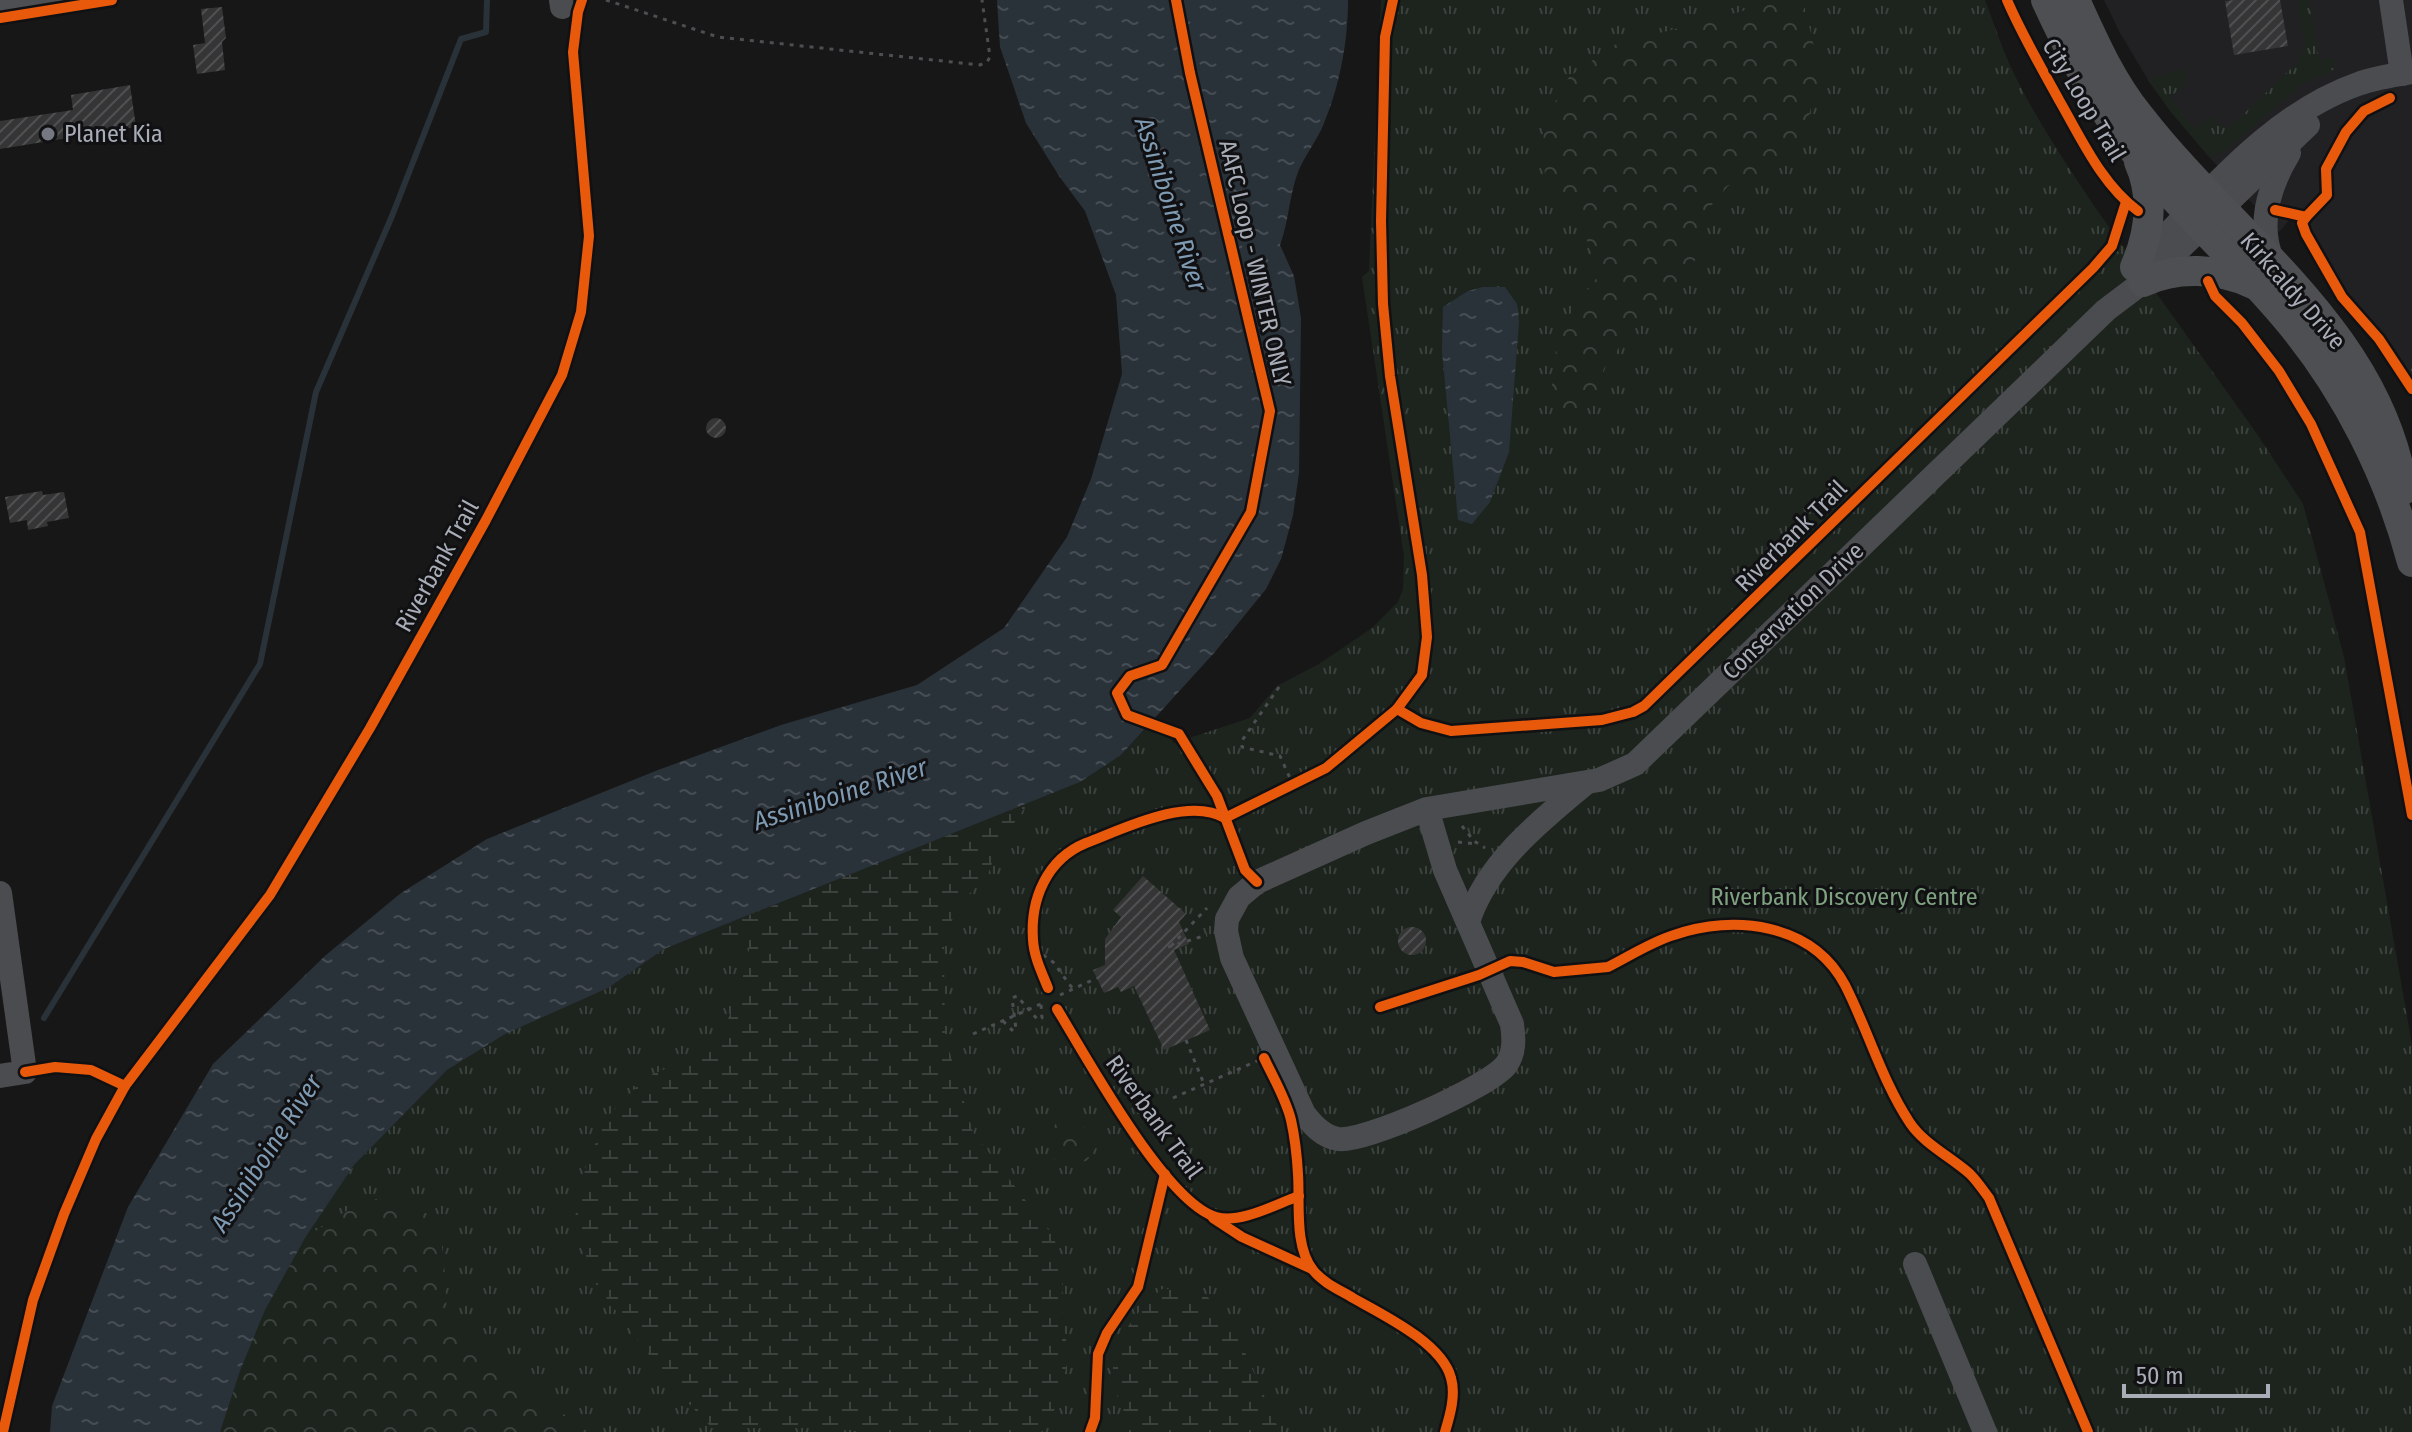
<svg xmlns="http://www.w3.org/2000/svg" width="2412" height="1432" viewBox="0 0 2412 1432" font-family="'Fira Sans Condensed',sans-serif">
<style>
.built{fill:#212123}
.grass{fill:url(#grass-tufts)}
.forest{fill:url(#forest-crowns)}
.wetland{fill:url(#wetland-marsh)}
.water{fill:url(#water-ripples)}
.lines{fill:none;stroke-linecap:round;stroke-linejoin:round}
.stream{stroke:#2a3239;stroke-width:6}
.building{fill:url(#building-hatch)}
.path{stroke:#4d4e52;stroke-width:3;stroke-dasharray:4 6;stroke-linecap:butt}
.minor{stroke:#4b4c50;stroke-width:24}
.major{stroke:#4d4f52;stroke-width:30}
.cycleway-casing{stroke:#111113;stroke-width:15}
.cycleway{stroke:#e8590c;stroke-width:10}
.poi-dot{fill:#757880;stroke:#111113;stroke-width:3}
.labels{text-anchor:middle;stroke-width:6;stroke-linejoin:round;paint-order:stroke}
.street-label{font-size:24px;fill:#a8adb8;stroke:#111113}
.poi-label{font-size:24px;fill:#a8adb8;stroke:#111113;text-anchor:start}
.park-label{font-size:24px;fill:#7fa381;stroke:#111113}
.water-label{font-size:26px;font-style:italic;fill:#7f9bb3;stroke:#111113}
</style>
<defs>
<pattern id="grass-tufts" width="24" height="20" patternUnits="userSpaceOnUse" patternTransform="scale(2)"><rect width="24" height="20" fill="#1d241e"/><path d="M3 7l-1-3M5 7V3M7 7l1-3M15 17l-1-3M17 17v-4M19 17l1-3" fill="none" stroke="#3b413d"/></pattern>
<pattern id="forest-crowns" width="20" height="18" patternUnits="userSpaceOnUse" patternTransform="scale(2)"><rect width="20" height="18" fill="#1d241e"/><path d="M2 6a3 3 0 1 1 6 0M12 15a3 3 0 1 1 6 0" fill="none" stroke="#3b413d"/></pattern>
<pattern id="wetland-marsh" width="20" height="14" patternUnits="userSpaceOnUse" patternTransform="scale(2)"><rect width="20" height="14" fill="#1d241e"/><path d="M1 5h8M5 5V1M11 12h8M15 12V8" fill="none" stroke="#3b413d"/></pattern>
<pattern id="water-ripples" width="26" height="14" patternUnits="userSpaceOnUse" patternTransform="scale(2)"><rect width="26" height="14" fill="#2a3239"/><path d="M2 4q2-2 4 0t4 0M15 11q2-2 4 0t4 0" fill="none" stroke="#464d54"/></pattern>
<pattern id="building-hatch" width="6" height="6" patternUnits="userSpaceOnUse" patternTransform="scale(2)"><rect width="6" height="6" fill="#353536"/><path d="M-1 1l2-2M0 6l6-6M5 7l2-2" fill="none" stroke="#4f5051"/></pattern>
</defs>
<rect width="100%" height="100%" fill="#171717"/>
<!-- built -->
<polygon class="built" points="2104,0 2412,0 2412,382 2369,319 2345,292 2308,228 2309,221 2298,210 2279,232 2210,158 2171,112 2148,80 2119,31"/>
<!-- grass -->
<g class="grass">
<path d="M1381,0H1985C1993,21 2000,43 2009,63C2032,114 2064,160 2094,206L2257,434L2303,504L2344,657L2412,1045V1432H220L265,1310L305,1238L354,1165L447,1070L504,1034L608,988L664,949L1080,782L1121,755L1155,719L1174,743L1250,718L1277,686L1319,664L1372,628L1398,602L1403,589L1404,556L1362,277L1369,271Z"/>
<polygon points="2297,0 2310,0 2319,60 2333,58 2335,69 2302,84 2226,150 2210,158 2171,112 2148,80 2168,72 2182,70 2187,75 2186,84 2170,97 2194,128 2211,117 2227,130 2300,60 2305,44"/>
</g>
<!-- forest -->
<g class="forest">
<polygon points="1756,0 1803,0 1820,72 1802,143 1765,171 1728,186 1700,219 1702,251 1658,310 1633,328 1606,366 1591,405 1567,416 1551,393 1557,342 1570,314 1600,273 1584,233 1545,180 1543,124 1569,77 1614,45 1743,11"/>
<path d="M1063,1117L1073,1118C1080,1126 1094,1134 1098,1144L1087,1161L1065,1163L1054,1159C1047,1142 1048,1128 1063,1117Z"/>
<polygon points="388,1197 415,1204 433,1219 441,1239 444,1261 447,1315 483,1355 588,1432 220,1432 240,1371 265,1310 305,1238 360,1202"/>
</g>
<!-- wetland -->
<g class="wetland">
<polygon points="1028,803 1000,843 987,876 967,896 949,925 944,949 945,1036 973,1132 1053,1236 1064,1267 1061,1303 1068,1354 1062,1393 1046,1428 1041,1432 868,1432 817,1428 712,1428 673,1387 596,1284 574,1222 586,1165 607,1117 646,1077 691,1058 721,1035 739,994 749,950 748,939 745,935 685,941"/>
<path d="M1162,1289H1200L1232,1323L1280,1432H1125C1129,1410 1118,1404 1114,1385C1107,1348 1135,1311 1162,1289Z"/>
</g>
<!-- water -->
<g class="water">
<path d="M997,0H1348C1348,43 1339,89 1322,128C1315,143 1304,157 1298,172C1289,196 1289,221 1280,245L1294,276L1301,318L1299,473L1293,515L1281,559L1266,589L1214,653L1121,755L1080,782L664,949L608,988L505,1034L447,1070L354,1165L305,1238L265,1310L240,1371L220,1432H50L52,1406L128,1207L213,1064L326,955L401,893L487,839L658,770L781,725L917,685L1004,628L1067,537L1091,479L1122,374L1116,295L1085,211L1059,176L1026,123L1000,47Z"/>
<polygon points="1483,287 1505,287 1517,304 1519,322 1509,452 1490,502 1472,524 1458,520 1442,351 1443,307 1468,291"/>
</g>
<g class="lines">
<!-- stream -->
<polyline class="stream" points="44,1018 260,664 316,392 392,216 461,39 486,32 487,0"/>
</g>
<!-- building -->
<g class="building">
<polygon points="2234,0 2280,0 2288,46 2234,55 2225,1"/>
<polygon points="222,7 226,38 222,42 225,70 197,74 193,45 205,43 201,9"/>
<polygon points="130,85 136,127 0,149 0,121 73,110 71,95"/>
<circle cx="716" cy="428" r="10"/>
<polygon points="42,491 43,495 64,492 69,518 47,522 48,526 28,530 27,520 10,523 5,497"/>
<polygon points="1143,876 1186,914 1179,922 1189,944 1174,950 1210,1030 1164,1050 1134,986 1121,992 1118,987 1104,993 1093,970 1105,965 1105,939 1121,917 1113,910"/>
<circle cx="1412" cy="941" r="14"/>
</g>
<g class="lines">
<!-- path -->
<g class="path">
<polyline points="606,0 718,37 980,65 987,62 990,57 982,0"/>
<polyline points="2402,374 2412,370"/>
<polyline points="1279,687 1241,742 1242,747 1280,756 1293,785"/>
<polyline points="1462,826 1474,841 1485,848"/>
<polyline points="1458,842 1477,844"/>
<polyline points="1171,946 1207,908"/>
<polyline points="1168,947 1207,935"/>
<polyline points="1035,949 1053,962 1073,989"/>
<polyline points="1060,995 1097,978"/>
<polyline points="1003,1021 1013,1031 1016,1029 1012,998 1017,996 1038,1020 1042,1018 1041,1004"/>
<polyline points="973,1034 1043,1003"/>
<polyline points="1186,1040 1204,1084"/>
<polyline points="1173,1098 1257,1061"/>
</g>
<!-- minor -->
<g class="minor">
<polyline points="561,0 562,7"/>
<polyline points="2391,0 2402,74"/>
<path d="M2273,262C2257,225 2269,186 2289,153"/>
<path d="M2137,265C2204,200 2267,116 2358,84C2375,78 2394,75 2412,72"/>
<path d="M1427,809L1445,870L1512,1024C1514,1038 1515,1053 1506,1065C1489,1087 1364,1143 1338,1139C1322,1136 1313,1125 1304,1114L1232,958L1226,931L1227,919L1239,897L1257,882L1366,833L1427,809L1599,780L1635,764L2106,310L2143,282L2173,255L2308,125"/>
<polyline points="0,893 25,1072 0,1076"/>
<path d="M1468,922C1487,863 1540,821 1586,783"/>
<polyline points="1915,1264 1985,1432"/>
</g>
<!-- major -->
<g class="major">
<path d="M2046,0C2070,52 2096,102 2132,148C2179,209 2238,260 2287,319C2346,389 2389,475 2412,562"/>
<path d="M2075,0C2094,42 2111,81 2140,117C2232,236 2379,331 2403,490"/>
<polyline points="0,7 55,0"/>
<path d="M2135,267C2150,233 2155,198 2139,162"/>
<path d="M2143,282C2176,266 2220,268 2253,284"/>
</g>
<!-- cycleway casing -->
<g class="cycleway-casing">
<g id="cycleway">
<polyline points="1176,0 1190,73 1270,411 1251,512 1162,665 1130,676 1117,693 1127,715 1179,734 1217,796 1245,870 1257,882"/>
<path d="M2007,0C2022,35 2041,67 2059,100C2081,138 2102,185 2138,211"/>
<polyline points="0,18 112,0"/>
<polyline points="2275,210 2306,217 2302,223 2306,234 2342,297 2379,339 2412,389"/>
<polyline points="2306,217 2327,195 2326,169 2346,132 2364,111 2390,98"/>
<polyline points="2208,281 2215,296 2242,323 2279,371 2311,424 2360,532 2412,815"/>
<polyline points="1397,709 1421,723 1451,731 1602,720 1633,712 1644,706 2093,268 2112,246 2126,202"/>
<polyline points="1225,818 1326,768 1397,709 1422,675 1427,637 1422,575 1390,376 1383,304 1381,221 1385,37 1393,0"/>
<path d="M1048,988C1042,973 1034,957 1033,940C1030,899 1047,859 1086,843C1123,829 1188,796 1225,818"/>
<path d="M1380,1007L1479,975L1510,961L1523,962L1554,972L1608,967C1630,956 1651,942 1674,935C1734,914 1812,923 1845,985C1868,1030 1882,1081 1910,1123C1924,1144 1951,1157 1970,1174C1977,1181 1983,1190 1989,1198L2088,1432"/>
<path d="M1057,1009C1086,1056 1165,1202 1216,1217C1241,1224 1276,1204 1299,1196"/>
<path d="M1264,1058C1273,1077 1286,1099 1291,1120C1295,1138 1297,1156 1298,1174C1300,1204 1294,1246 1313,1270C1323,1283 1340,1290 1353,1298C1383,1315 1442,1343 1451,1378C1456,1395 1450,1415 1445,1432"/>
<polyline points="25,1072 55,1067 91,1070 125,1086"/>
<polyline points="1213,1218 1242,1237 1312,1269"/>
<polyline points="3,1432 33,1300 64,1214 96,1139 125,1086 270,895 370,728 486,520 562,375 581,312 589,236 573,52 578,12 582,0"/>
<polyline points="1090,1432 1095,1418 1098,1354 1107,1333 1138,1287 1165,1174"/>
</g>
</g>
<!-- cycleway -->
<use href="#cycleway" class="cycleway"/>
</g>
<!-- markers -->
<circle class="poi-dot" cx="48" cy="134" r="8"/>
<g class="labels">
<!-- street labels -->
<g class="street-label">
<text transform="translate(2084 100) rotate(59)" y="8">City Loop Trail</text>
<text transform="translate(1255 263) rotate(77)" y="8">AAFC Loop - WINTER ONLY</text>
<text transform="translate(2293 291) rotate(49)" y="8">Kirkcaldy Drive</text>
<text transform="translate(1791 536) rotate(-45)" y="8">Riverbank Trail</text>
<text transform="translate(437 566) rotate(-61)" y="8">Riverbank Trail</text>
<text transform="translate(1793 611) rotate(-44)" y="8">Conservation Drive</text>
<text transform="translate(1154 1117) rotate(54)" y="8">Riverbank Trail</text>
</g>
<!-- poi labels -->
<g class="poi-label">
<text x="64" y="142">Planet Kia</text>
</g>
<!-- park labels -->
<g class="park-label">
<text x="1844" y="905">Riverbank Discovery Centre</text>
</g>
<!-- water labels -->
<g class="water-label">
<text transform="translate(1171 204) rotate(72)" y="9">Assiniboine River</text>
<text transform="translate(840 794) rotate(-18)" y="9">Assiniboine River</text>
<text transform="translate(266 1153) rotate(-57)" y="9">Assiniboine River</text>
</g>
</g>
<!-- scale -->
<path d="M2124 1384v12h144v-12" fill="none" stroke="#a8adb8" stroke-width="4"/>
<text x="2136" y="1384" font-size="24" fill="#a8adb8" stroke="#111113" stroke-width="6" paint-order="stroke">50 m</text>
</svg>
